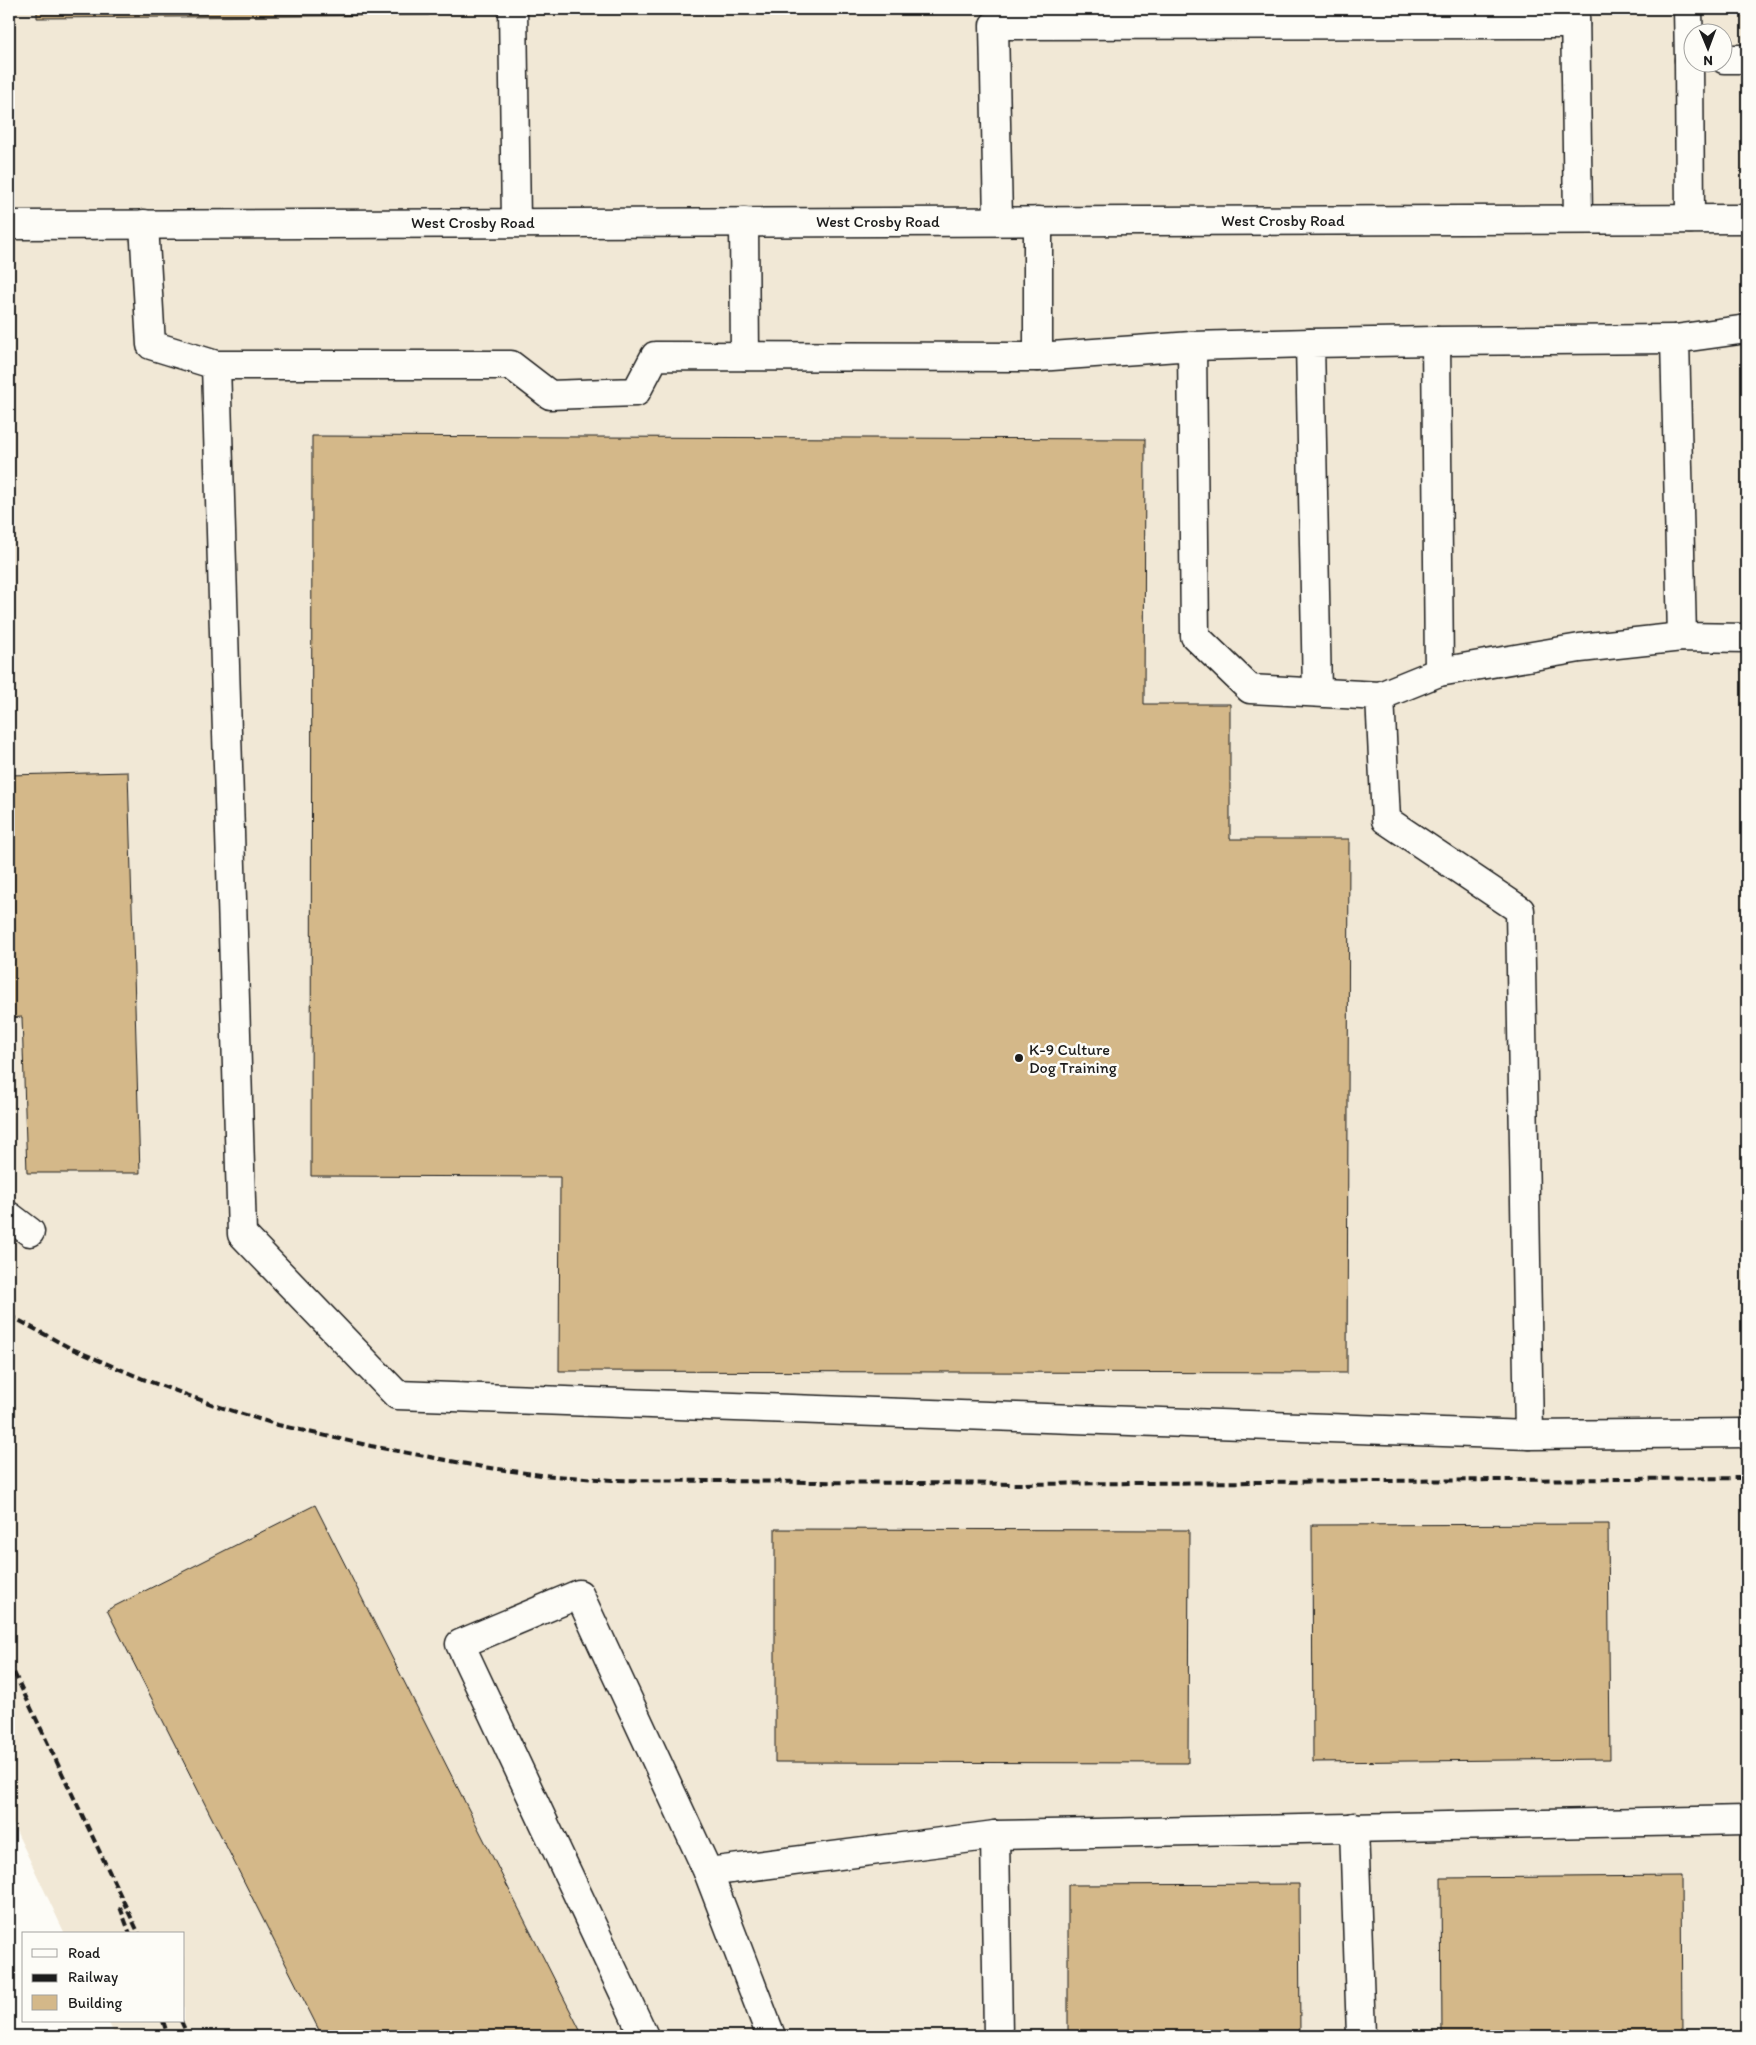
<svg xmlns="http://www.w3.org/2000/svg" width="1756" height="2045" viewBox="0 0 1756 2045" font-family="Itim,sans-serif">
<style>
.built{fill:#f1e8d6;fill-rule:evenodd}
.building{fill:#d4b889;stroke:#1c1c1c}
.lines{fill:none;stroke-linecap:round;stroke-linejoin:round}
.minor-casing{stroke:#1c1c1c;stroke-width:31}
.minor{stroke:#fdfcf7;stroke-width:28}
.rail{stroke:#1c1c1c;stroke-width:4;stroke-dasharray:8 4;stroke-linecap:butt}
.poi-dot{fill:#1c1c1c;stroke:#fdfcf7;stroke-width:2}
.labels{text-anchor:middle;stroke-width:5;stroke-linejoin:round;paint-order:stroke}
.street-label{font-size:16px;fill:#1c1c1c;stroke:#fdfcf7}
.poi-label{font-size:16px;fill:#1c1c1c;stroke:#fdfcf7;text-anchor:start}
</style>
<rect width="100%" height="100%" fill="#fdfcf7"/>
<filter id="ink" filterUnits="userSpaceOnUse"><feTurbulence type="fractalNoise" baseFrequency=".02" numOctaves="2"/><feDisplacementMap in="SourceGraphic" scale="10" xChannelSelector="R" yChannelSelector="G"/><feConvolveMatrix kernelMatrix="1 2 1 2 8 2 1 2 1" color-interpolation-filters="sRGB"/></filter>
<g filter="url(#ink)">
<!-- built -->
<path class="built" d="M9,9H1747V2036H115L108,2021H184V1934H65L9,1816ZM1694,32H1724V62H1694Z"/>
<!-- building -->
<g class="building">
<polygon points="37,9 429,9 429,15 37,18"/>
<polygon points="312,436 1145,439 1144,704 1230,704 1230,839 1349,839 1347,1373 559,1371 560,1177 311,1176"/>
<polygon points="128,772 140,1173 27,1173 22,1017 9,1018 9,775"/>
<polygon points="315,1505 583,2036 322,2036 107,1610"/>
<polygon points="1608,1524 1610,1759 1313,1762 1312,1525"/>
<polygon points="775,1529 1189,1530 1188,1763 775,1762"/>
<polygon points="1681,1876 1682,2036 1442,2036 1441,1878"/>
<polygon points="1299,1884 1300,2036 1068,2036 1068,1885"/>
</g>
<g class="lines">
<!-- minor casing -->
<g class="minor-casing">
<g id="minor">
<polyline points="513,9 516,222"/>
<polyline points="1575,9 1578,219"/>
<polyline points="1688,9 1689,60"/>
<polyline points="1724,59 1747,59"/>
<polyline points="1690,219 1689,60 1694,60"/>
<polyline points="998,221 994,25 1575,24"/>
<polyline points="744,222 745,356"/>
<polyline points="144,224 151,345 216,365 242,1234 397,1395 1529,1435 1520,910 1386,820 1380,696 1250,689 1195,636 1192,346 1038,357 655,356 636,392 550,395 511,365 216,365"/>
<polyline points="9,225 1747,219"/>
<polyline points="1436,341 1675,339"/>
<polyline points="1192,346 1310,343"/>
<polyline points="1038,357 1038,221"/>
<polyline points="1682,637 1675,339 1747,329"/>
<polyline points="1317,692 1310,343 1436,341 1439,672"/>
<polyline points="1380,696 1439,672 1580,648 1682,637 1747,638"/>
<polyline points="9,1216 30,1232"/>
<polyline points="1529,1435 1747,1433"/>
<polyline points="1354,1827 1361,2036"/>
<polyline points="995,1835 998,2036"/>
<polyline points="708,1872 771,2036"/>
<polyline points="644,2036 460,1644 579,1594 708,1872 995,1835 1747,1820"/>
</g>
</g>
<!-- minor -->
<use href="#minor" class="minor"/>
<!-- rail -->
<g class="rail">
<polyline points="9,1315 70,1348 143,1379 217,1406 278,1425 371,1446 483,1467 541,1475 612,1480 1017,1484 1747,1478"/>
<polyline points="9,1662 139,1934"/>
<polyline points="120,1907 130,1934"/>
<polyline points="163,2021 168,2036"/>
<polyline points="181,2021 188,2036"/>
</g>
</g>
</g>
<!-- markers -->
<circle class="poi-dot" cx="1019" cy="1058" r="5"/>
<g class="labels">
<!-- street labels -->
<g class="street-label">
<text x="1283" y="226">West Crosby Road</text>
<text x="878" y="227">West Crosby Road</text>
<text x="473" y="228">West Crosby Road</text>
</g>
<!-- poi labels -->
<g class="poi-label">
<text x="1029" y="1055">K-9 Culture<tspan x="1029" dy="18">Dog Training</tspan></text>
</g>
</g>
<!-- margin -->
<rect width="1756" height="2045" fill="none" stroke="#fdfcf7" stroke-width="30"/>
<rect x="15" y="15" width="1726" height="2015" fill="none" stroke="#1c1c1c" stroke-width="2" filter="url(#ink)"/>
<!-- legend -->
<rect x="22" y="1932" width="162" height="90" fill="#fdfcf7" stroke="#a3a29f"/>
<rect x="32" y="1949" width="25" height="8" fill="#fdfcf7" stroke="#a3a29f"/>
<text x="68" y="1958" font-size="15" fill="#1c1c1c">Road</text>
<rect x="32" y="1974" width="25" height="8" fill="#1c1c1c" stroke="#a3a29f"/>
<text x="68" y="1982" font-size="15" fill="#1c1c1c">Railway</text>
<rect x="32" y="1995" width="25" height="15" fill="#d4b889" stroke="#a3a29f"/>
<text x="68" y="2008" font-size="15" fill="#1c1c1c">Building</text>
<!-- north arrow -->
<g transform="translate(1708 48) rotate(179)"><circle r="24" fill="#fdfcf7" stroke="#a3a29f"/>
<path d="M0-4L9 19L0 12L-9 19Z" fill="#1c1c1c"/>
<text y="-8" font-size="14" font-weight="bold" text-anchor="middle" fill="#1c1c1c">N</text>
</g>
</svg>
